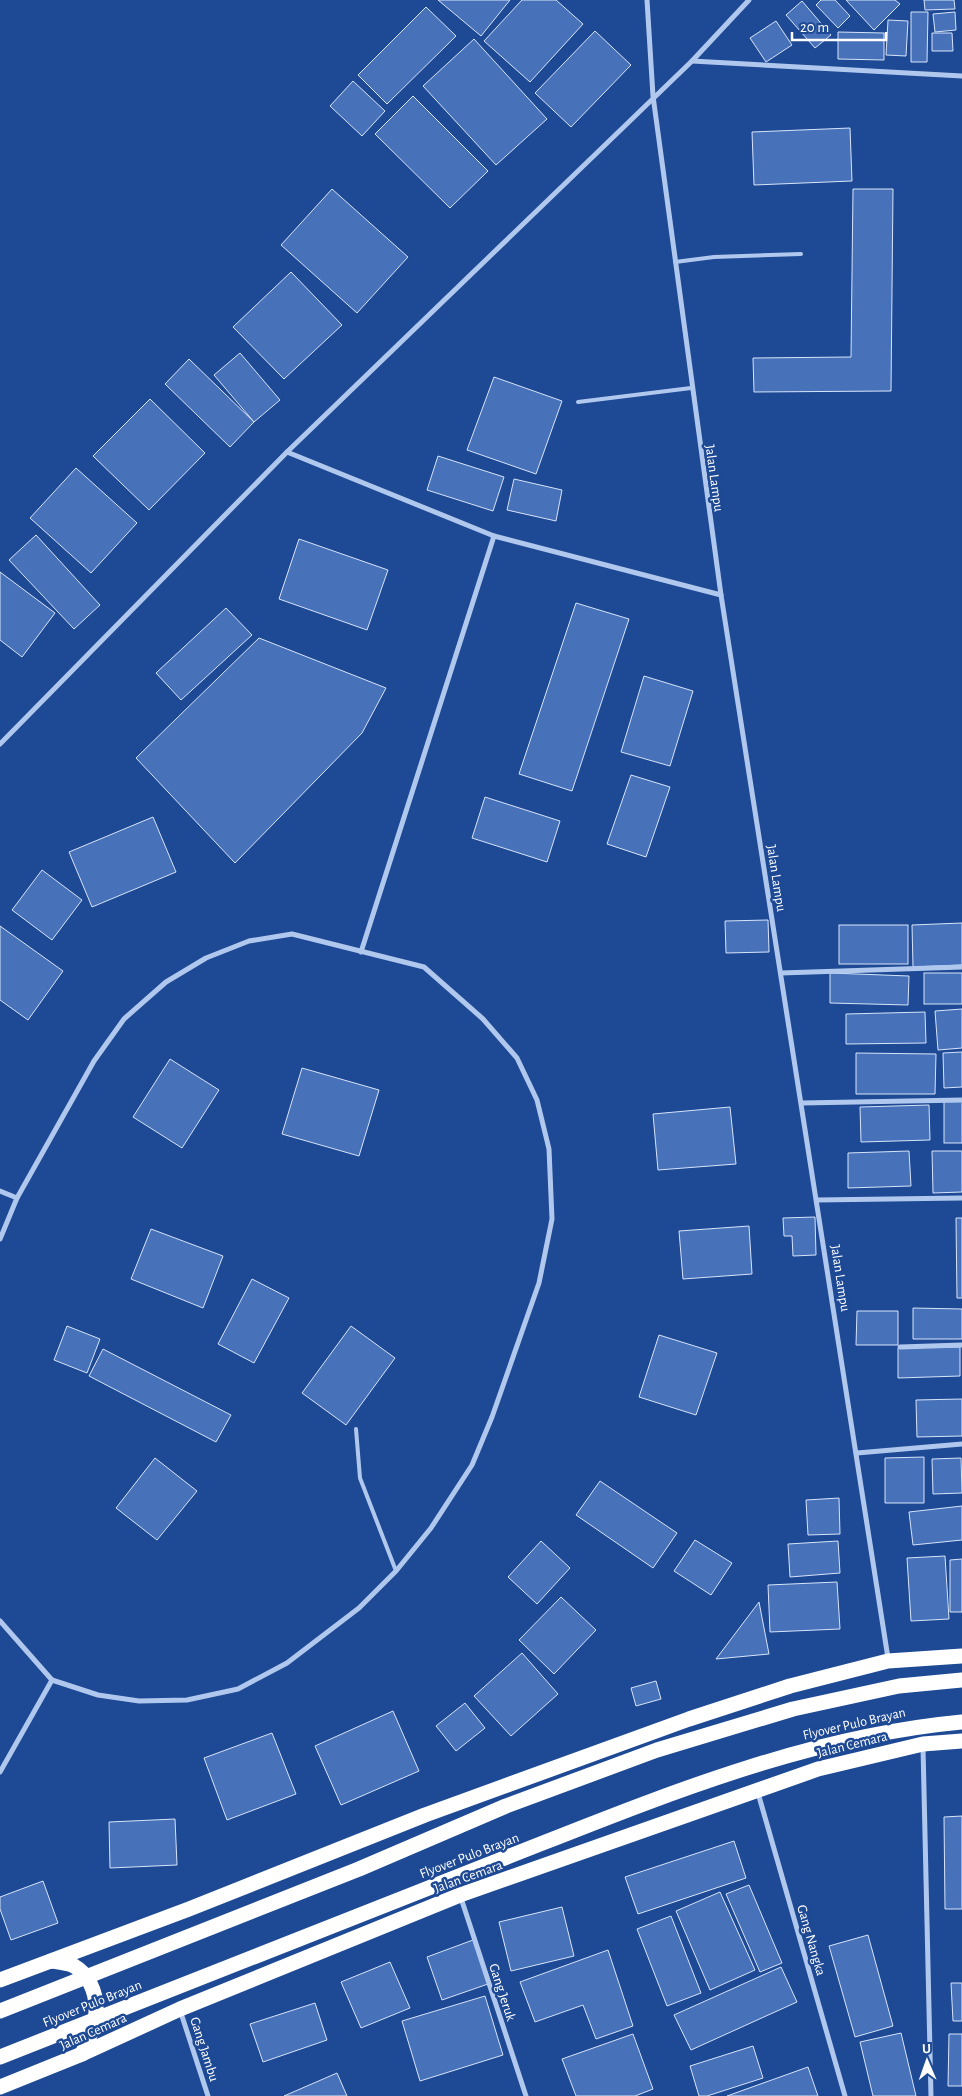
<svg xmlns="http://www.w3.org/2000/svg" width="962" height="2096" viewBox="0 0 962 2096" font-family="'Alegreya Sans',sans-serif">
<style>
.building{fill:#4772ba;stroke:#d7e4fa}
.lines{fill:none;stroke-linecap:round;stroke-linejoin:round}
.lane{stroke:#b1c8ee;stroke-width:4}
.street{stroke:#b1c8ee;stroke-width:5}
.highway{stroke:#fff;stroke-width:15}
.highway-bridge{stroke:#fff;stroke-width:15}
.labels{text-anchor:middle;stroke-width:5;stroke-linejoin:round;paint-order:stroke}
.street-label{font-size:14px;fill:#fff;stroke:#1e4994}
</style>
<rect width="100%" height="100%" fill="#1e4994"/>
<!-- building -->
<g class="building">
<polygon points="438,0 510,0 481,36"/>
<polygon points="522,0 556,0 583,24 530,82 484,41"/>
<polygon points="821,0 835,0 850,16 838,28 816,5"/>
<polygon points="846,0 895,0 900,4 874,30"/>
<polygon points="924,0 954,0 955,9 925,10"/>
<polygon points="802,1 831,35 815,48 786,15"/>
<polygon points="426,7 456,36 387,104 358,75"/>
<polygon points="911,12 928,12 927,62 911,62"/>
<polygon points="955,12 956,30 935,32 933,14"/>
<polygon points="888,20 908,21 906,56 886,55"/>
<polygon points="776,21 792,45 766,62 750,38"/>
<polygon points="595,31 631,65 571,127 535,93"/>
<polygon points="838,32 884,33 884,60 838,59"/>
<polygon points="932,33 952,33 953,51 932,51"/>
<polygon points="474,39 547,119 496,165 423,86"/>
<polygon points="353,81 385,111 362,136 330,106"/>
<polygon points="413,96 488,171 450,208 375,134"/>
<polygon points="850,128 852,181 754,185 752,132"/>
<polygon points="332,189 408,257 357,313 281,245"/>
<polygon points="853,189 893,189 891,391 754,392 753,358 851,357"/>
<polygon points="291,272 342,325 284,379 233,327"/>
<polygon points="240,353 280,400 254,422 214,375"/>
<polygon points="189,359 254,422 230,447 165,384"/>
<polygon points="494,377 562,401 536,474 467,450"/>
<polygon points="150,399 205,453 149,510 93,456"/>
<polygon points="438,456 504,477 493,511 427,490"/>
<polygon points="76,468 137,523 91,573 30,518"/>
<polygon points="514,479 562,490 556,521 507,510"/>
<polygon points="36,535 100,605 74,629 9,560"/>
<polygon points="299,539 388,570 367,630 279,599"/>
<polygon points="0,572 55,613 22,657 0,640"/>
<polygon points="576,603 629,619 572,791 519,774"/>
<polygon points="226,608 252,635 181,700 156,673"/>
<polygon points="259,638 386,688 362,733 235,863 136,758"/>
<polygon points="644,676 693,691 670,766 621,752"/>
<polygon points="631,775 670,787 646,857 607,844"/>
<polygon points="485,797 560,821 547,862 472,838"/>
<polygon points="153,817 176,872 92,907 69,852"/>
<polygon points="42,870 82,900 52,940 12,910"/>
<polygon points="768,920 769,952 726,953 725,921"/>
<polygon points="962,923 962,965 913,967 912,925"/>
<rect x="839" y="925" width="69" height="39"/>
<polygon points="0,926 63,971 28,1020 0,1000"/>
<polygon points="830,973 909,976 908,1005 830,1003"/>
<rect x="924" y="973" width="38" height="31"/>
<polygon points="962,1009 962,1048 938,1050 935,1011"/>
<polygon points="925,1012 926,1043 846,1044 846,1014"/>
<polygon points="962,1052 962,1087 944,1088 943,1053"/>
<polygon points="856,1053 936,1054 935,1094 856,1094"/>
<polygon points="170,1059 219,1090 182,1148 133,1117"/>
<polygon points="302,1068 379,1090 359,1156 282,1134"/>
<rect x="944" y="1101" width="18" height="42"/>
<polygon points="929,1105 930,1140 861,1142 860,1107"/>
<polygon points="730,1107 736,1164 658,1170 653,1114"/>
<polygon points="909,1151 911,1186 848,1188 848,1153"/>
<polygon points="932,1151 962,1151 962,1192 933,1193"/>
<polygon points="815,1217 816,1255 793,1256 792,1236 784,1236 783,1218"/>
<polygon points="956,1218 962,1218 962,1298 957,1298"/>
<polygon points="749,1226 752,1274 683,1279 679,1231"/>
<polygon points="151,1229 223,1256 203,1308 131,1279"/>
<polygon points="252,1279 289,1298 254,1363 218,1344"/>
<polygon points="913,1308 962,1309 962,1339 913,1339"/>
<polygon points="857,1311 898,1311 898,1345 856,1345"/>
<polygon points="67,1326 100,1339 87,1373 54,1360"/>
<polygon points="351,1326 395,1358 346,1425 302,1393"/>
<polygon points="659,1335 717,1353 696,1415 639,1397"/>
<polygon points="960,1347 960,1376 898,1378 898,1348"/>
<polygon points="103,1349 231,1415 216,1442 89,1376"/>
<polygon points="962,1399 962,1436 917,1437 916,1400"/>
<polygon points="924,1457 924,1503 885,1503 885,1458"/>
<polygon points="155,1458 197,1491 157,1540 116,1508"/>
<polygon points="961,1458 962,1493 933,1494 932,1459"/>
<polygon points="600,1481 677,1533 653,1568 576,1515"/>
<polygon points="839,1498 840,1534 808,1535 806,1500"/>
<polygon points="962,1506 962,1540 913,1545 909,1512"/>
<polygon points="695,1540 732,1563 711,1595 674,1571"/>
<polygon points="541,1541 570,1568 537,1604 508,1577"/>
<polygon points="838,1541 840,1573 790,1577 788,1544"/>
<polygon points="945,1556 949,1619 911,1621 907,1558"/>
<polygon points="962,1559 962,1612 950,1612 950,1560"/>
<polygon points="837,1582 840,1629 770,1632 768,1585"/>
<polygon points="561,1597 596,1630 554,1674 519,1640"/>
<polygon points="759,1602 769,1654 716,1659"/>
<polygon points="522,1653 558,1694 511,1736 474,1696"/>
<polygon points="656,1681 661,1699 636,1706 631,1688"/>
<polygon points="465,1703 485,1728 456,1751 436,1726"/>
<polygon points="393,1711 419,1771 341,1805 315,1746"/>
<polygon points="272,1733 296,1794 227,1820 204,1758"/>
<polygon points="962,1816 962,1909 945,1909 944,1817"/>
<polygon points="175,1819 177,1865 110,1868 109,1822"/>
<polygon points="734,1841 746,1878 638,1914 625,1877"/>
<polygon points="43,1881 58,1923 11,1940 0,1909 0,1897"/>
<polygon points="749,1885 782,1963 760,1972 726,1894"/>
<polygon points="720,1892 755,1970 710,1990 676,1911"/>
<polygon points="562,1907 574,1956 511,1971 499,1922"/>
<polygon points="671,1916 701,1993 667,2006 637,1929"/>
<polygon points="868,1935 893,2026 855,2037 829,1946"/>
<polygon points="473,1940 488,1984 442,2000 427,1957"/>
<polygon points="608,1950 633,2026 596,2039 583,2005 535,2022 520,1982"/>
<polygon points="390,1962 410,2008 361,2028 341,1982"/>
<polygon points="781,1967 797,2002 691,2050 674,2015"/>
<polygon points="951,1983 962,1983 962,2021 953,2021"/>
<polygon points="485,1996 503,2055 420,2081 402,2021"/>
<polygon points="315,2003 327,2040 263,2062 250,2024"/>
<polygon points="901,2033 916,2096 873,2096 860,2042"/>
<polygon points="633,2034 653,2089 635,2096 576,2096 562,2059"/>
<polygon points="949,2034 962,2034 962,2086 948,2086"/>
<polygon points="753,2046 763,2078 707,2096 699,2096 690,2066"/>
<polygon points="808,2067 818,2096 727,2096"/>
<polygon points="337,2073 347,2096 284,2096"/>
</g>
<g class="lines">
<!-- lane -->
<g class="lane">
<polyline points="675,262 714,257 801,254"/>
<polyline points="578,402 691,388"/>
<polyline points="356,1429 360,1478 396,1571"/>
</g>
<!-- street -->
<g class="street">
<polyline points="647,0 653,96 721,595 888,1658"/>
<polyline points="692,61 962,76"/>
<polyline points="287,452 494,536 721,595"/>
<polyline points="0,744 287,452 692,61 749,0"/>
<polyline points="361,952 494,536"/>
<polyline points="781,973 962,967"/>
<polyline points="802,1103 962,1100"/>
<polyline points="0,1191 17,1198 94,1061 124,1019 166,982 206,958 249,941 292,934 424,967 483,1019 517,1058 537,1100 549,1149 552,1219 539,1283 492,1417 472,1465 431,1528 396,1571 359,1608 287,1663 238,1689 187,1700 139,1701 98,1695 52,1680 0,1772"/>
<polyline points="817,1200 962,1198"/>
<polyline points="0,1239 17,1198"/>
<polyline points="900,1347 962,1345"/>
<polyline points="857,1453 962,1444"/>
<polyline points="0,1621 52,1680"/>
<polyline points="923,1747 931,2096"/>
<polyline points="758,1793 845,2096"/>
<polyline points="461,1898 526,2096"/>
<polyline points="180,2010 208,2096"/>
</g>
<!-- highway -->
<g class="highway">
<path d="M51,1961C58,1962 68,1963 74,1966C81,1970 87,1977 90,1983C103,2009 93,2030 82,2054"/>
<polyline points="0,1980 189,1909 425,1815 689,1719 790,1686 888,1661 962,1656"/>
<polyline points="0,2087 82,2054 180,2009 460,1895 818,1769 923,1744 962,1741"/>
</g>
<!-- highway-bridge -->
<g class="highway-bridge">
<polyline points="0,2011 359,1869 506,1806 657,1750 793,1709 899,1686 962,1680"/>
<path d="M0,2057C165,1991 331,1926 497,1861C648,1802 799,1737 962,1722"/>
</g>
</g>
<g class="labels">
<!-- street labels -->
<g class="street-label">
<text transform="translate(715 478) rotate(82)" y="5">Jalan Lampu</text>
<text transform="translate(777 878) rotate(81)" y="5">Jalan Lampu</text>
<text transform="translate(841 1278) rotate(81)" y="5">Jalan Lampu</text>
<text transform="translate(854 1723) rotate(-13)" y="5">Flyover Pulo Brayan</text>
<text transform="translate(852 1744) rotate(-14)" y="5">Jalan Cemara</text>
<text transform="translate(469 1855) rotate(-21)" y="5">Flyover Pulo Brayan</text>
<text transform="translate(468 1876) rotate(-20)" y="5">Jalan Cemara</text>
<text transform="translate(812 1940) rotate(74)" y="5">Gang Nangka</text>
<text transform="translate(503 1992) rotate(72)" y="5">Gang Jeruk</text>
<text transform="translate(92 2003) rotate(-22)" y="5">Flyover Pulo Brayan</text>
<text transform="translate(93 2031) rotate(-24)" y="5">Jalan Cemara</text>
<text transform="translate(205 2049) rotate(72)" y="5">Gang Jambu</text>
</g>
</g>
<!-- north arrow -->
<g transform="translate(927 2061) rotate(358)" stroke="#1e4994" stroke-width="4" paint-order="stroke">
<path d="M0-4L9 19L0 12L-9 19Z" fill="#ffffff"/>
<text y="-8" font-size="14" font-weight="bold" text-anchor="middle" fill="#ffffff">U</text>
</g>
<!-- scale -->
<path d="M792 32v8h94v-8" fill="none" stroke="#ffffff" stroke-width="2.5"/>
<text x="800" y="32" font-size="15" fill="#ffffff" stroke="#1e4994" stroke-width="4" paint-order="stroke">20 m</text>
</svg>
